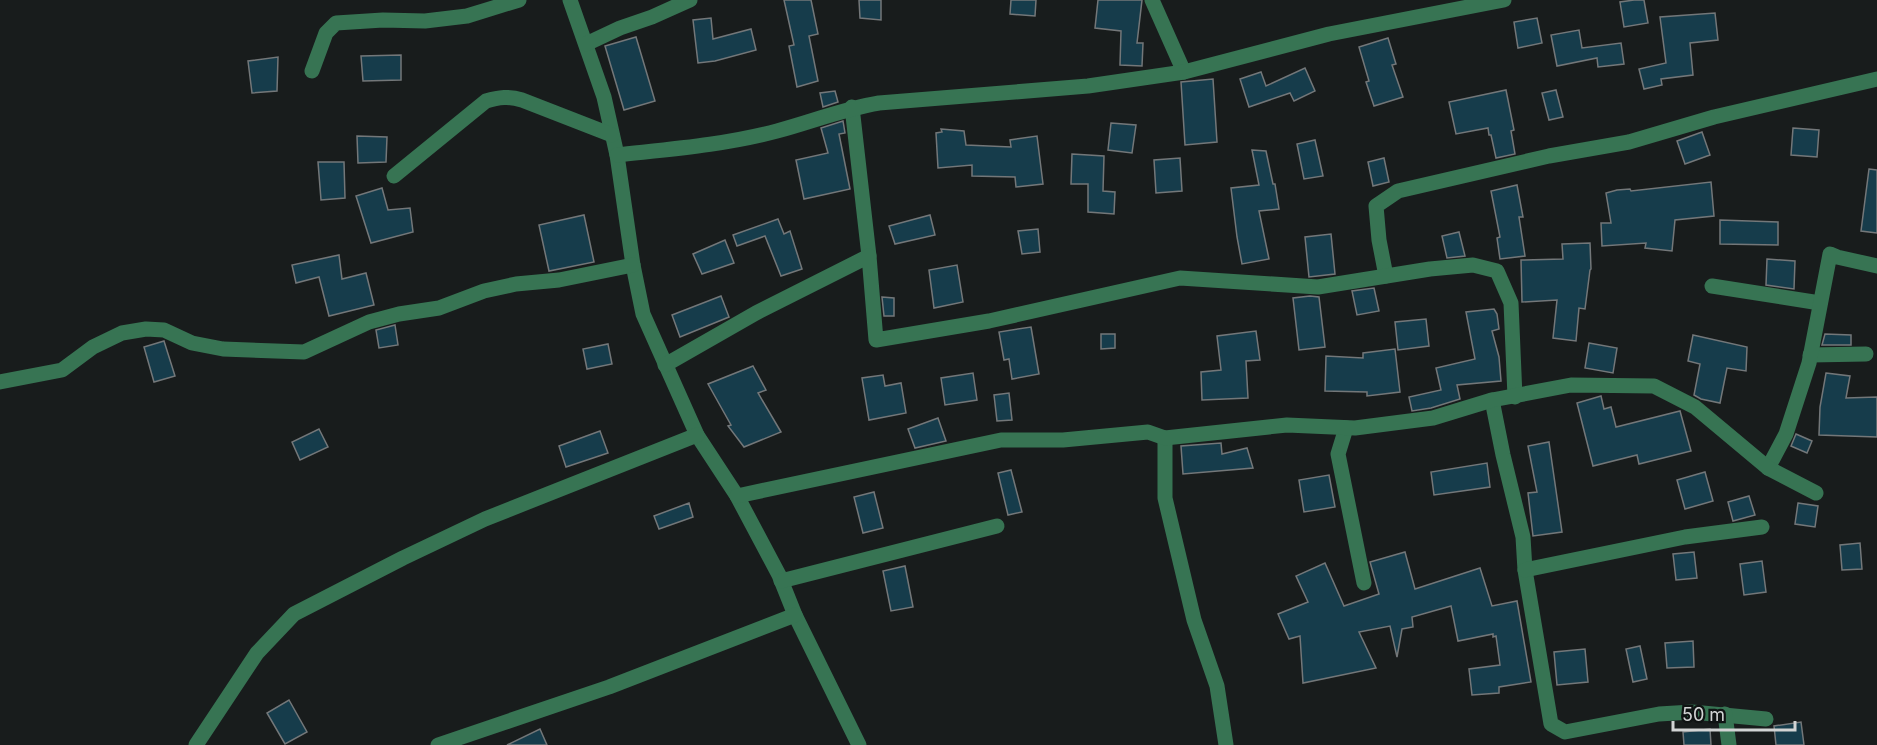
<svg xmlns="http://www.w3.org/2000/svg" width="1877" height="745" viewBox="0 0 1877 745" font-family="Inter,sans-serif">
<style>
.building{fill:#163c4b;stroke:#737779;stroke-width:1.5}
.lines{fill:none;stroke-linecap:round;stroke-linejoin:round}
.minor{stroke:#377453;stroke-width:15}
</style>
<rect width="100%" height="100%" fill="#181c1c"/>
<!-- building -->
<g class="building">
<polygon points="784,0 811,0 818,34 809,36 818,81 797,87 789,46 794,45"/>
<polygon points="859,0 881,0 881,20 860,18"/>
<polygon points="1011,0 1036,0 1035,16 1010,14"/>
<polygon points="1098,0 1142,0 1137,43 1143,43 1142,66 1120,65 1121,31 1095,28"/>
<polygon points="1634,0 1644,0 1648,23 1624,27 1620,2"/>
<polygon points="1715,13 1718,40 1690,43 1693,75 1661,79 1662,85 1644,89 1639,69 1666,63 1660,17"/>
<polygon points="711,18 713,39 751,29 756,50 715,61 698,63 693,20"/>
<polygon points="1537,18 1542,43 1518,48 1514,22"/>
<polygon points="1579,30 1582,48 1621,43 1624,64 1598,67 1597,58 1557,66 1551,35"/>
<polygon points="636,37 655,101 624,110 605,46"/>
<polygon points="1388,38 1396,64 1392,65 1403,97 1374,106 1366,82 1369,81 1359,47"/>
<polygon points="401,55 401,80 363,81 361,56"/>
<polygon points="278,57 277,91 252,93 248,61"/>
<polygon points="1305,68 1315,91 1294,101 1290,93 1249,107 1240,79 1261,72 1266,86"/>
<polygon points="1213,79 1217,142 1185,145 1181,82"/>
<polygon points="1506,90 1514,130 1511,131 1515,154 1496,158 1491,135 1489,135 1488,128 1456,134 1449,102"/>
<polygon points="1556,90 1563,117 1549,120 1542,93"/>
<polygon points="835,91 838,102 823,107 820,93"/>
<polygon points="843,121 845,133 839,134 850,189 804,199 796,160 828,153 821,128"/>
<polygon points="1111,123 1136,125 1132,153 1108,150"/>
<polygon points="1793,128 1819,130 1817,157 1791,155"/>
<polygon points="941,129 964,131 966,145 1011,147 1010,140 1037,136 1043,184 1016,187 1015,177 972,176 972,165 938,168 936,133 942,132"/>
<polygon points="1702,132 1710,155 1685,164 1677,141"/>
<polygon points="357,136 387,137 386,162 358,163"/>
<polygon points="1315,140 1323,176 1304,179 1297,144"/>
<polygon points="1252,150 1266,151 1273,184 1275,184 1279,209 1259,211 1269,259 1242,264 1237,237 1231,188 1259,185"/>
<polygon points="1072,154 1104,156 1103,191 1115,192 1114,214 1088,212 1088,184 1071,184"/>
<polygon points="1180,158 1182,191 1156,193 1154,160"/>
<polygon points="1384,158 1389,182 1373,186 1368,162"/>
<polygon points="318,162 344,162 345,198 321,200"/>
<polygon points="1869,169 1877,170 1877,233 1861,231"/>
<polygon points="1711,182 1714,216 1675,220 1672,251 1645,248 1646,243 1602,246 1601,223 1611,223 1606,193 1617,190 1630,189 1631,191"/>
<polygon points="1517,185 1523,217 1519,217 1525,256 1500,259 1497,238 1500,237 1491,191"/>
<polygon points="382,188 388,210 410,208 413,232 371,243 356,196"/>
<polygon points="584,215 594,262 549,271 539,225"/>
<polygon points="930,215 935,235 895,244 889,226"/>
<polygon points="778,219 784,234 790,231 802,269 781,276 765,236 737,246 733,235"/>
<polygon points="1720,220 1778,222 1778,245 1720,244"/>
<polygon points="1038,229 1040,252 1022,254 1018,231"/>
<polygon points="1459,232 1465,256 1447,258 1442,236"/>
<polygon points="1331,234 1335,274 1309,277 1305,237"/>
<polygon points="725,240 734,263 702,274 693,254"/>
<polygon points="1590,243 1591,269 1590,270 1585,309 1579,308 1576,341 1553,338 1557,300 1522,302 1521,260 1563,259 1562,244"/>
<polygon points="339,255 342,279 366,273 374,305 329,316 319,277 296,283 292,265"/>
<polygon points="1767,259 1795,261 1794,289 1766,285"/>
<polygon points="957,265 963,302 934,308 929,270"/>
<polygon points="1374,288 1379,311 1357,315 1352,291"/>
<polygon points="721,296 729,317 680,337 672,315"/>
<polygon points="1310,296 1319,297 1325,347 1299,350 1293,298"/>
<polygon points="882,297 894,298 894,316 884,316"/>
<polygon points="1494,309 1497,314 1499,329 1492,331 1499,357 1501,381 1457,385 1460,399 1431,408 1412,411 1409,397 1441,390 1436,368 1475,359 1466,312"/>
<polygon points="1426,319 1429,346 1398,350 1395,322"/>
<polygon points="395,325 398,345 379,348 376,330"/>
<polygon points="1031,327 1039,374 1012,379 1009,359 1004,360 999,332"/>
<polygon points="1256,331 1260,360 1246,361 1248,398 1202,400 1201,372 1221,370 1217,336"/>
<polygon points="1101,334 1115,334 1115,348 1101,349"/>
<polygon points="1825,334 1851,335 1851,345 1822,345"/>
<polygon points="1693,335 1747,347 1746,371 1727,368 1720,403 1701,399 1694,395 1700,364 1688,361"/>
<polygon points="164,341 175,376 154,382 144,347"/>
<polygon points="1589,343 1617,348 1613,373 1585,368"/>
<polygon points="608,344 612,364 587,369 583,349"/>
<polygon points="1395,349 1400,392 1367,396 1367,392 1325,391 1326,356 1363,358 1363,353"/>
<polygon points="753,366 766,390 758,393 781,432 744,447 728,426 731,425 708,384"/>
<polygon points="973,373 977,400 945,405 941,378"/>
<polygon points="1826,373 1850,376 1846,398 1877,397 1877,437 1819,435 1820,407"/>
<polygon points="883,375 885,386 901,383 906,413 869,420 862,378"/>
<polygon points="1009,393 1012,420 997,421 994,395"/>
<polygon points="1601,396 1604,409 1611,407 1616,427 1680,411 1691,451 1639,464 1637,455 1593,466 1577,403"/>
<polygon points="938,418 946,441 915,448 908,429"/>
<polygon points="319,429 328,447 300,460 292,442"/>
<polygon points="600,431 608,453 566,467 559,446"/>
<polygon points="1796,434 1812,441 1807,453 1791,446"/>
<polygon points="1549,442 1562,532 1533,536 1528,493 1537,492 1528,446"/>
<polygon points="1221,443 1222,454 1247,448 1253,468 1183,474 1181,446"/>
<polygon points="1487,463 1490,487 1434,495 1431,472"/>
<polygon points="1011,470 1022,512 1008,515 998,473"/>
<polygon points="1705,472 1713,501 1685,509 1677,480"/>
<polygon points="1329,475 1335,507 1304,512 1299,480"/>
<polygon points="874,492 883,528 863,533 854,497"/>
<polygon points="1749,496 1755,515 1733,521 1728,502"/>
<polygon points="689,503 693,517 659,529 654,516"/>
<polygon points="1798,503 1818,506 1815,527 1795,524"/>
<polygon points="1860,543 1862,569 1842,570 1840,545"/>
<polygon points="1405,552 1415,589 1480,568 1492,606 1517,601 1531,682 1499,687 1499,693 1472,695 1469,669 1500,665 1496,636 1493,637 1493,634 1458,641 1451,606 1412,617 1413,627 1402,629 1397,657 1390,626 1359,632 1376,668 1303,683 1300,636 1289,639 1278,614 1308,602 1296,576 1325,563 1344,606 1379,594 1370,562"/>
<polygon points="1694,552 1697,578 1676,580 1673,554"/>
<polygon points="1762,561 1766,592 1744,595 1740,564"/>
<polygon points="905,566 913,607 891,611 883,571"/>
<polygon points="1693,641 1694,667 1667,668 1665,643"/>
<polygon points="1640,646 1647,679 1633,682 1626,649"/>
<polygon points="1585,649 1588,682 1557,685 1554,652"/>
<polygon points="289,700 307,732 285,744 267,713"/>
<polygon points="1801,722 1804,745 1776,745 1774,726"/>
<polygon points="540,729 547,745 507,745"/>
<polygon points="1710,729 1711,745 1684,745 1683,732"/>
</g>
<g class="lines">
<!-- minor -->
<g class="minor">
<polyline points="570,0 604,97 617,155 633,265 643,314 697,435 737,496 779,575 795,615 859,745"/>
<polyline points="1152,0 1184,72"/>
<polyline points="586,44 620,28 652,17 690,0"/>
<polyline points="312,71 326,33 336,23 383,20 425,21 467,16 519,0"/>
<polyline points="852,107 869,256"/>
<path d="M617,155C671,149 724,145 777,131C811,122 843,109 879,103L1088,86L1184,72L1329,34L1504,0"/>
<path d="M394,176L486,101C499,97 509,96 522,100L612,135"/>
<polyline points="1386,276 1379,240 1376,206 1398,191 1549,156 1629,142 1714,117 1877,79"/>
<polyline points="1712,286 1820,303"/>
<polyline points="1810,355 1866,354"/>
<polyline points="665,365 756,313 869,256 876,340 989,321 1180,278 1318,287 1430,269 1473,265 1497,271 1511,303 1515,397"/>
<polyline points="0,382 62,370 93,347 122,333 146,329 164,330 192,343 223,349 304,352 369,322 399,314 439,308 484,291 516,284 559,280 633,265"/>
<polyline points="1492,400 1503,455 1523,537 1525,570 1551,724 1565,732 1659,714 1692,712 1766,719"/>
<polyline points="1346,428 1338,454 1364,583"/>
<polyline points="1165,438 1165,498 1194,620 1217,686 1226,745"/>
<polyline points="1768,468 1786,434 1809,363 1830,254 1837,257 1877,266"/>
<polyline points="737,496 1001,440 1063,440 1148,432 1165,438 1287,425 1355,428 1433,418 1492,400 1571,385 1654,386 1695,407 1768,468 1816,493"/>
<polyline points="1525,570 1685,537 1762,527"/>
<polyline points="781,581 997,526"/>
<polyline points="1725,714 1729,745"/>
<polyline points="196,745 257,653 294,614 403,558 485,519 697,435"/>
<polyline points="438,745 609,687 795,615"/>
</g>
</g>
<!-- scale -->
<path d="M1673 721v9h122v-9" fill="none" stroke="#d2d4d4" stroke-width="3"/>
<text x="1682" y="721" font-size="18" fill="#d2d4d4" stroke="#0f1313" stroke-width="4.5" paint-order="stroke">50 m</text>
</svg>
